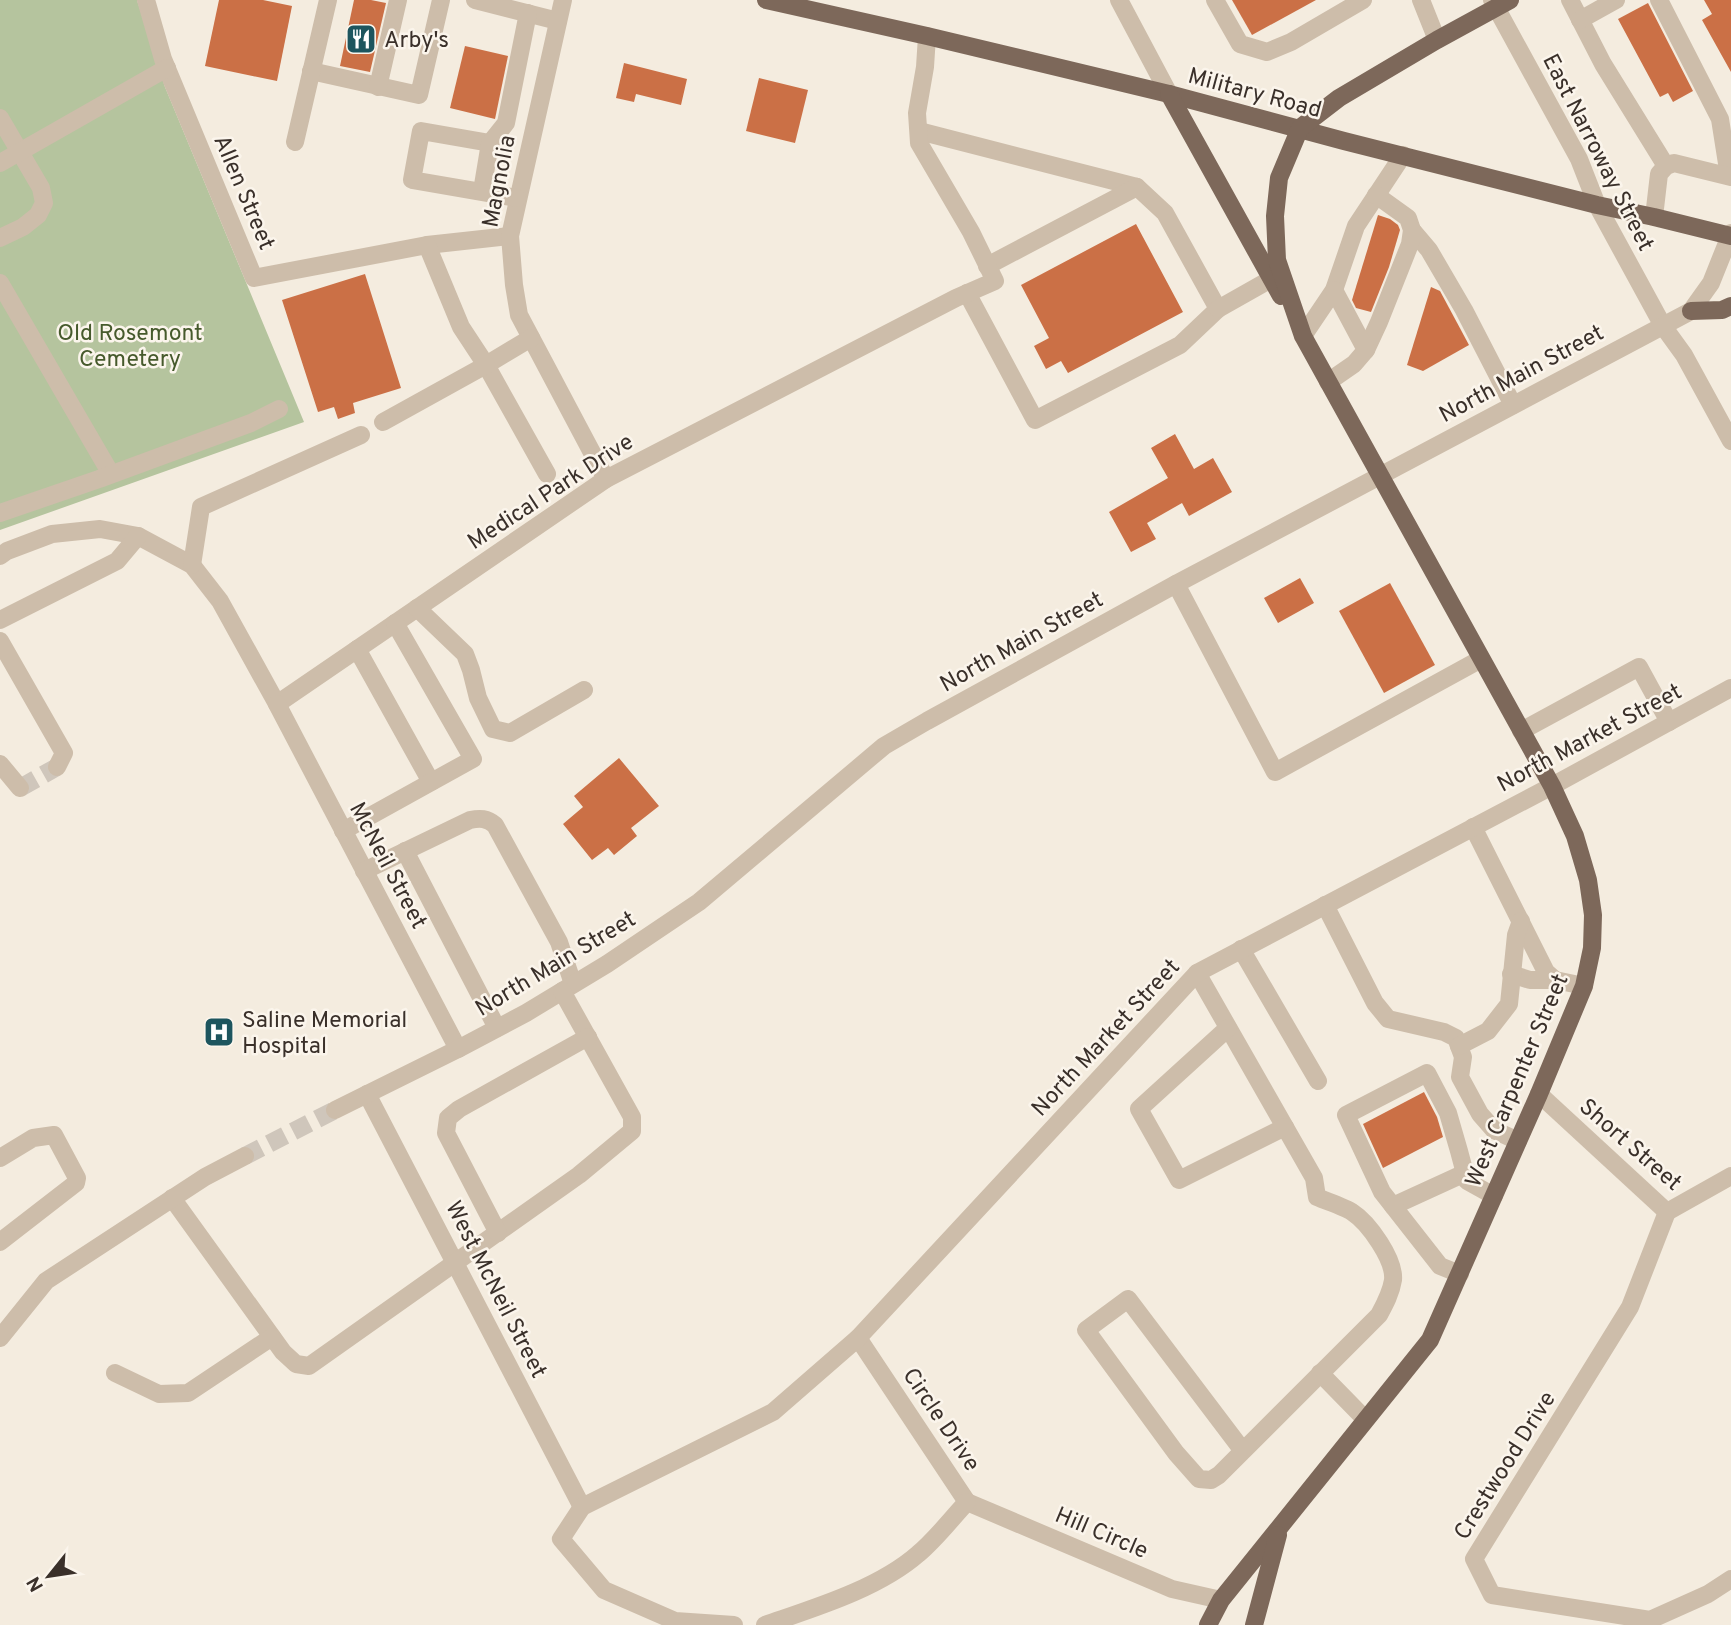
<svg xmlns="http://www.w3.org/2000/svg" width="1731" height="1625" viewBox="0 0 1731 1625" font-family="Overpass,sans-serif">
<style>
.green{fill:#b5c49e}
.building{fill:#cb7046}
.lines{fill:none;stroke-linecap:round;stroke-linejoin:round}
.minor-tunnel{stroke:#cfc6bb;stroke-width:18;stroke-dasharray:18 9;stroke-linecap:butt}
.minor{stroke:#cdbdaa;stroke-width:18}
.major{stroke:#7d685a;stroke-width:18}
.labels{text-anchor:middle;stroke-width:5;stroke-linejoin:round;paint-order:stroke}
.poi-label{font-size:23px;fill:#3a302a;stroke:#fbf5ec;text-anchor:start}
.street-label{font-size:23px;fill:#3a302a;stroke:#fbf5ec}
.park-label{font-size:23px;fill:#465a2c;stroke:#fbf5ec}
</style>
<rect width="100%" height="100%" fill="#f4ecdf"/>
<!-- green -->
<polygon class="green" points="0,0 137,0 165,87 304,422 0,530"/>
<!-- building -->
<g class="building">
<polygon points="219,0 263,0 292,6 277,81 205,66"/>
<polygon points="354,0 371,0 386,3 370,72 340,66"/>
<polygon points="1232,0 1316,0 1252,35"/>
<polygon points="1704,0 1731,0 1731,72 1702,20 1712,14"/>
<polygon points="1648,3 1693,91 1673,102 1668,93 1660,97 1618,19"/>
<polygon points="465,46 508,56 495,119 450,108"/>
<polygon points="624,63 687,79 681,105 636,94 634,102 616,98"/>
<polygon points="759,78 808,90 795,143 746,131"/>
<polygon points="1378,215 1390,219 1398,225 1400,230 1389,267 1371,312 1356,308 1352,300"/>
<polygon points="1136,224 1183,312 1068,373 1061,361 1046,369 1034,346 1049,338 1021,285"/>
<polygon points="365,274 401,388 353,403 355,413 338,419 334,407 318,412 282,300"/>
<polygon points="1431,287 1440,291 1469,345 1423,371 1407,365"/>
<polygon points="1175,434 1194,469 1213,458 1232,492 1189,516 1182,503 1147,523 1156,539 1131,552 1109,512 1168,478 1151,448"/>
<polygon points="1300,578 1314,603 1278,623 1264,598"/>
<polygon points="1390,583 1435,665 1384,693 1339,611"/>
<polygon points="619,758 659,806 631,828 637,836 614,855 608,848 592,860 563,824 583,807 574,796"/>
<polygon points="1424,1092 1437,1117 1443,1137 1383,1168 1363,1124"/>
</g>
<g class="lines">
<!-- minor-tunnel -->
<g class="minor-tunnel">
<polyline points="20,788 57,767"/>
<polyline points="245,1156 335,1110"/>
</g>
<!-- minor -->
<g class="minor">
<polyline points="146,0 163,59 254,278 427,245 510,236"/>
<polyline points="475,0 558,21"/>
<polyline points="563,0 510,236 514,285 519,315 606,479"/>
<polyline points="1119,0 1169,94"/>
<polyline points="1215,0 1240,44 1267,52 1291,42 1363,0"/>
<polyline points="1421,0 1437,40"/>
<polyline points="1492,0 1579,159 1597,205 1663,326 1684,355 1731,441"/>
<polyline points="1570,0 1603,64 1666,166"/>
<polyline points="1659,0 1720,119 1729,176"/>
<polyline points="1580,20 1616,0"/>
<polyline points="311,71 419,95 441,0"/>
<polyline points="378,87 398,0"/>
<polyline points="0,118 41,188 44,203 38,215 23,227 0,238"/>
<polyline points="919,131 1137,187"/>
<polyline points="295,142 328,0"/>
<polyline points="490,143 421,131 412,180 517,198"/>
<polyline points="0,163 167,68"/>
<polyline points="482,191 490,143 506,123 528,13"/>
<polyline points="1654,217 1659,174 1666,166 1674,163 1731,177"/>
<polyline points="1412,230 1429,250 1464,310 1513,405"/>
<polyline points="0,283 111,474"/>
<polyline points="967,293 1035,420 1180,345 1218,309 1165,213 1137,187 987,266"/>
<polyline points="1218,309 1271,279"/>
<polyline points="1303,336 1334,290 1356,226 1403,155"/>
<polyline points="531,338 486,365 547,474"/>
<polyline points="1366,350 1379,322 1410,244 1412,230 1408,218 1376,195"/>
<polyline points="1328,382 1354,364 1366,350 1334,290"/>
<polyline points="383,422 486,365 461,327 427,245"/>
<polyline points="0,513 99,479 251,423 279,409"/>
<polyline points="0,556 7,551 52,534 100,529 138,536 192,565 220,601 277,704 606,479 956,298 995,281 971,232 919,143 917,113 925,67 927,36"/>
<polyline points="192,565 201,507 361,435"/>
<polyline points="1176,584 1275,772 1481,659"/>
<polyline points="417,608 465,654 471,670 478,698 493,729 510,733 584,690"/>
<polyline points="0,620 117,561 138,536"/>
<polyline points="0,641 64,753 57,767"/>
<polyline points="357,649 431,782"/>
<polyline points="277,704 458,1049"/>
<polyline points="1521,731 1639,667 1669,722"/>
<polyline points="0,764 20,788"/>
<polyline points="1473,827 1546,972 1555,980"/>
<polyline points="343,831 473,759 395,623"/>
<polyline points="405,851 497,1028"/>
<path d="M364,871L470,820C480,818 487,818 495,825L559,942L573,984"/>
<polyline points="1325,905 1375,1003 1388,1019 1444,1032 1456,1038 1463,1057 1460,1077 1480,1114 1494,1130 1518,1141"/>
<polyline points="1241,949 1318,1081"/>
<path d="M1197,973L1314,1178L1317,1197C1326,1201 1345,1207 1352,1212C1369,1223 1395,1260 1393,1280C1391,1293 1385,1304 1379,1315L1219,1475L1211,1480L1199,1479L1176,1453L1086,1330L1128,1299L1243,1451"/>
<polyline points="1511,974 1530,980 1555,980 1584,986"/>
<polyline points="1228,1028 1139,1109 1179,1180 1285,1127"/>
<polyline points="1459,1046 1488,1031 1509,1004 1516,935 1521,921"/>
<polyline points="367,1094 582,1507"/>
<polyline points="1539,1094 1667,1212"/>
<polyline points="335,1110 458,1049 526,1013 607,964 699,902 884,746 927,721 1176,584 1691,311 1711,283 1731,233"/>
<polyline points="0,1158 33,1138 54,1135 77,1178 76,1183 0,1242"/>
<polyline points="172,1198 283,1352 296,1364 309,1366 579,1175 632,1131 632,1117 562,991"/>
<polyline points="1393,1206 1465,1173"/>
<polyline points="1667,1212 1630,1307 1474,1559 1492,1595 1650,1620 1708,1594 1731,1579"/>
<polyline points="1667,1212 1731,1176"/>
<polyline points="498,1233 446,1133 448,1118 459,1109 588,1037"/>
<polyline points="1460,1274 1440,1266 1382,1192 1346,1115 1427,1073 1448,1113 1459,1151 1467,1181 1494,1196"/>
<polyline points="0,1338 46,1281 205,1177 245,1156"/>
<polyline points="858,1338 967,1502"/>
<polyline points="115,1373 159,1394 188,1393 272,1337"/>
<polyline points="1320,1373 1365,1419"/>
<polyline points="967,1502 1172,1589 1221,1600"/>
<polyline points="734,1625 675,1621 604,1590 561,1539 582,1507 773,1412 858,1338 1197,973 1552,786 1731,688"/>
<path d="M765,1625C814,1608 878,1589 918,1554C936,1539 951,1519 967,1502"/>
</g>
<!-- major -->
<g class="major">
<polyline points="766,0 927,36 1169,94 1344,141 1597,205 1654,217 1731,236"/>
<polyline points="1169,94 1281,296"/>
<polyline points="1691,311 1722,310 1731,306"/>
<polyline points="1208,1625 1221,1600 1430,1340 1539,1094 1584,986 1592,948 1593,915 1588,880 1575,836 1552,786 1303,336 1277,260 1275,216 1279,178 1300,128 1339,98 1437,40 1510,0"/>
<polyline points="1254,1625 1278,1535"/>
</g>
</g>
<!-- icons -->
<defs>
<g id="restaurant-square" transform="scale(1.575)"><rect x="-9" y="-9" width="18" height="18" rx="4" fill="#1d555e" stroke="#fbf5ec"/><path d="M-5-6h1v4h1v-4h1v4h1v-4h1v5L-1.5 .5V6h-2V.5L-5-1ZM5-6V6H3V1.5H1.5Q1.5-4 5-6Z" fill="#fff"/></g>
<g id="hospital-square" transform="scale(1.575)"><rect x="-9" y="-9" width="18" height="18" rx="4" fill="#1d555e" stroke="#fbf5ec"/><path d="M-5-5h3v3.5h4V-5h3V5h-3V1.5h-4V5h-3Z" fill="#fff"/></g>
</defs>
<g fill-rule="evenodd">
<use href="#restaurant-square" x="361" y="39"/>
<use href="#hospital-square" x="219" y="1032"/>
</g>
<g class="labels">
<!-- poi labels -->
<g class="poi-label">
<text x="384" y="47">Arby's</text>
<text x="242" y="1027">Saline Memorial<tspan x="242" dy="26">Hospital</tspan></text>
</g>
<!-- street labels -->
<g class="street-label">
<text transform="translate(1255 92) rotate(15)" y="8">Military Road</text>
<text transform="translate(1599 152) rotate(63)" y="8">East Narroway Street</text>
<text transform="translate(498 181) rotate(-79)" y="8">Magnolia</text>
<text transform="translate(245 192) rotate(67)" y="8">Allen Street</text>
<text transform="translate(1521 373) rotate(-28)" y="8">North Main Street</text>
<text transform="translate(550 491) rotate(-33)" y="8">Medical Park Drive</text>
<text transform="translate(1021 641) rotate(-29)" y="8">North Main Street</text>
<text transform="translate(1589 737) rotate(-28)" y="8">North Market Street</text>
<text transform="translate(389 865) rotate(62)" y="8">McNeil Street</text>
<text transform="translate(555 963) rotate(-31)" y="8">North Main Street</text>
<text transform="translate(1105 1037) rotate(-47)" y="8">North Market Street</text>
<text transform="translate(1516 1080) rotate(-67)" y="8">West Carpenter Street</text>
<text transform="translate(1631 1144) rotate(41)" y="8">Short Street</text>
<text transform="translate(497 1289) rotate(63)" y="8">West McNeil Street</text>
<text transform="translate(942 1419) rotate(56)" y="8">Circle Drive</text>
<text transform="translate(1504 1465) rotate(-58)" y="8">Crestwood Drive</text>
<text transform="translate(1102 1532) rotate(23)" y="8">Hill Circle</text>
</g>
<!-- park labels -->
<g class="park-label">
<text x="130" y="340">Old Rosemont<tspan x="130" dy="26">Cemetery</tspan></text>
</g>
</g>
<!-- north arrow -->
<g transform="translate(49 1576) rotate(240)" stroke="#fbf5ec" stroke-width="5" paint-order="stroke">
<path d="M0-5L12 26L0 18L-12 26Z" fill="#3a302a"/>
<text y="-10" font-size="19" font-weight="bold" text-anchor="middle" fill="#3a302a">N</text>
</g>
</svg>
